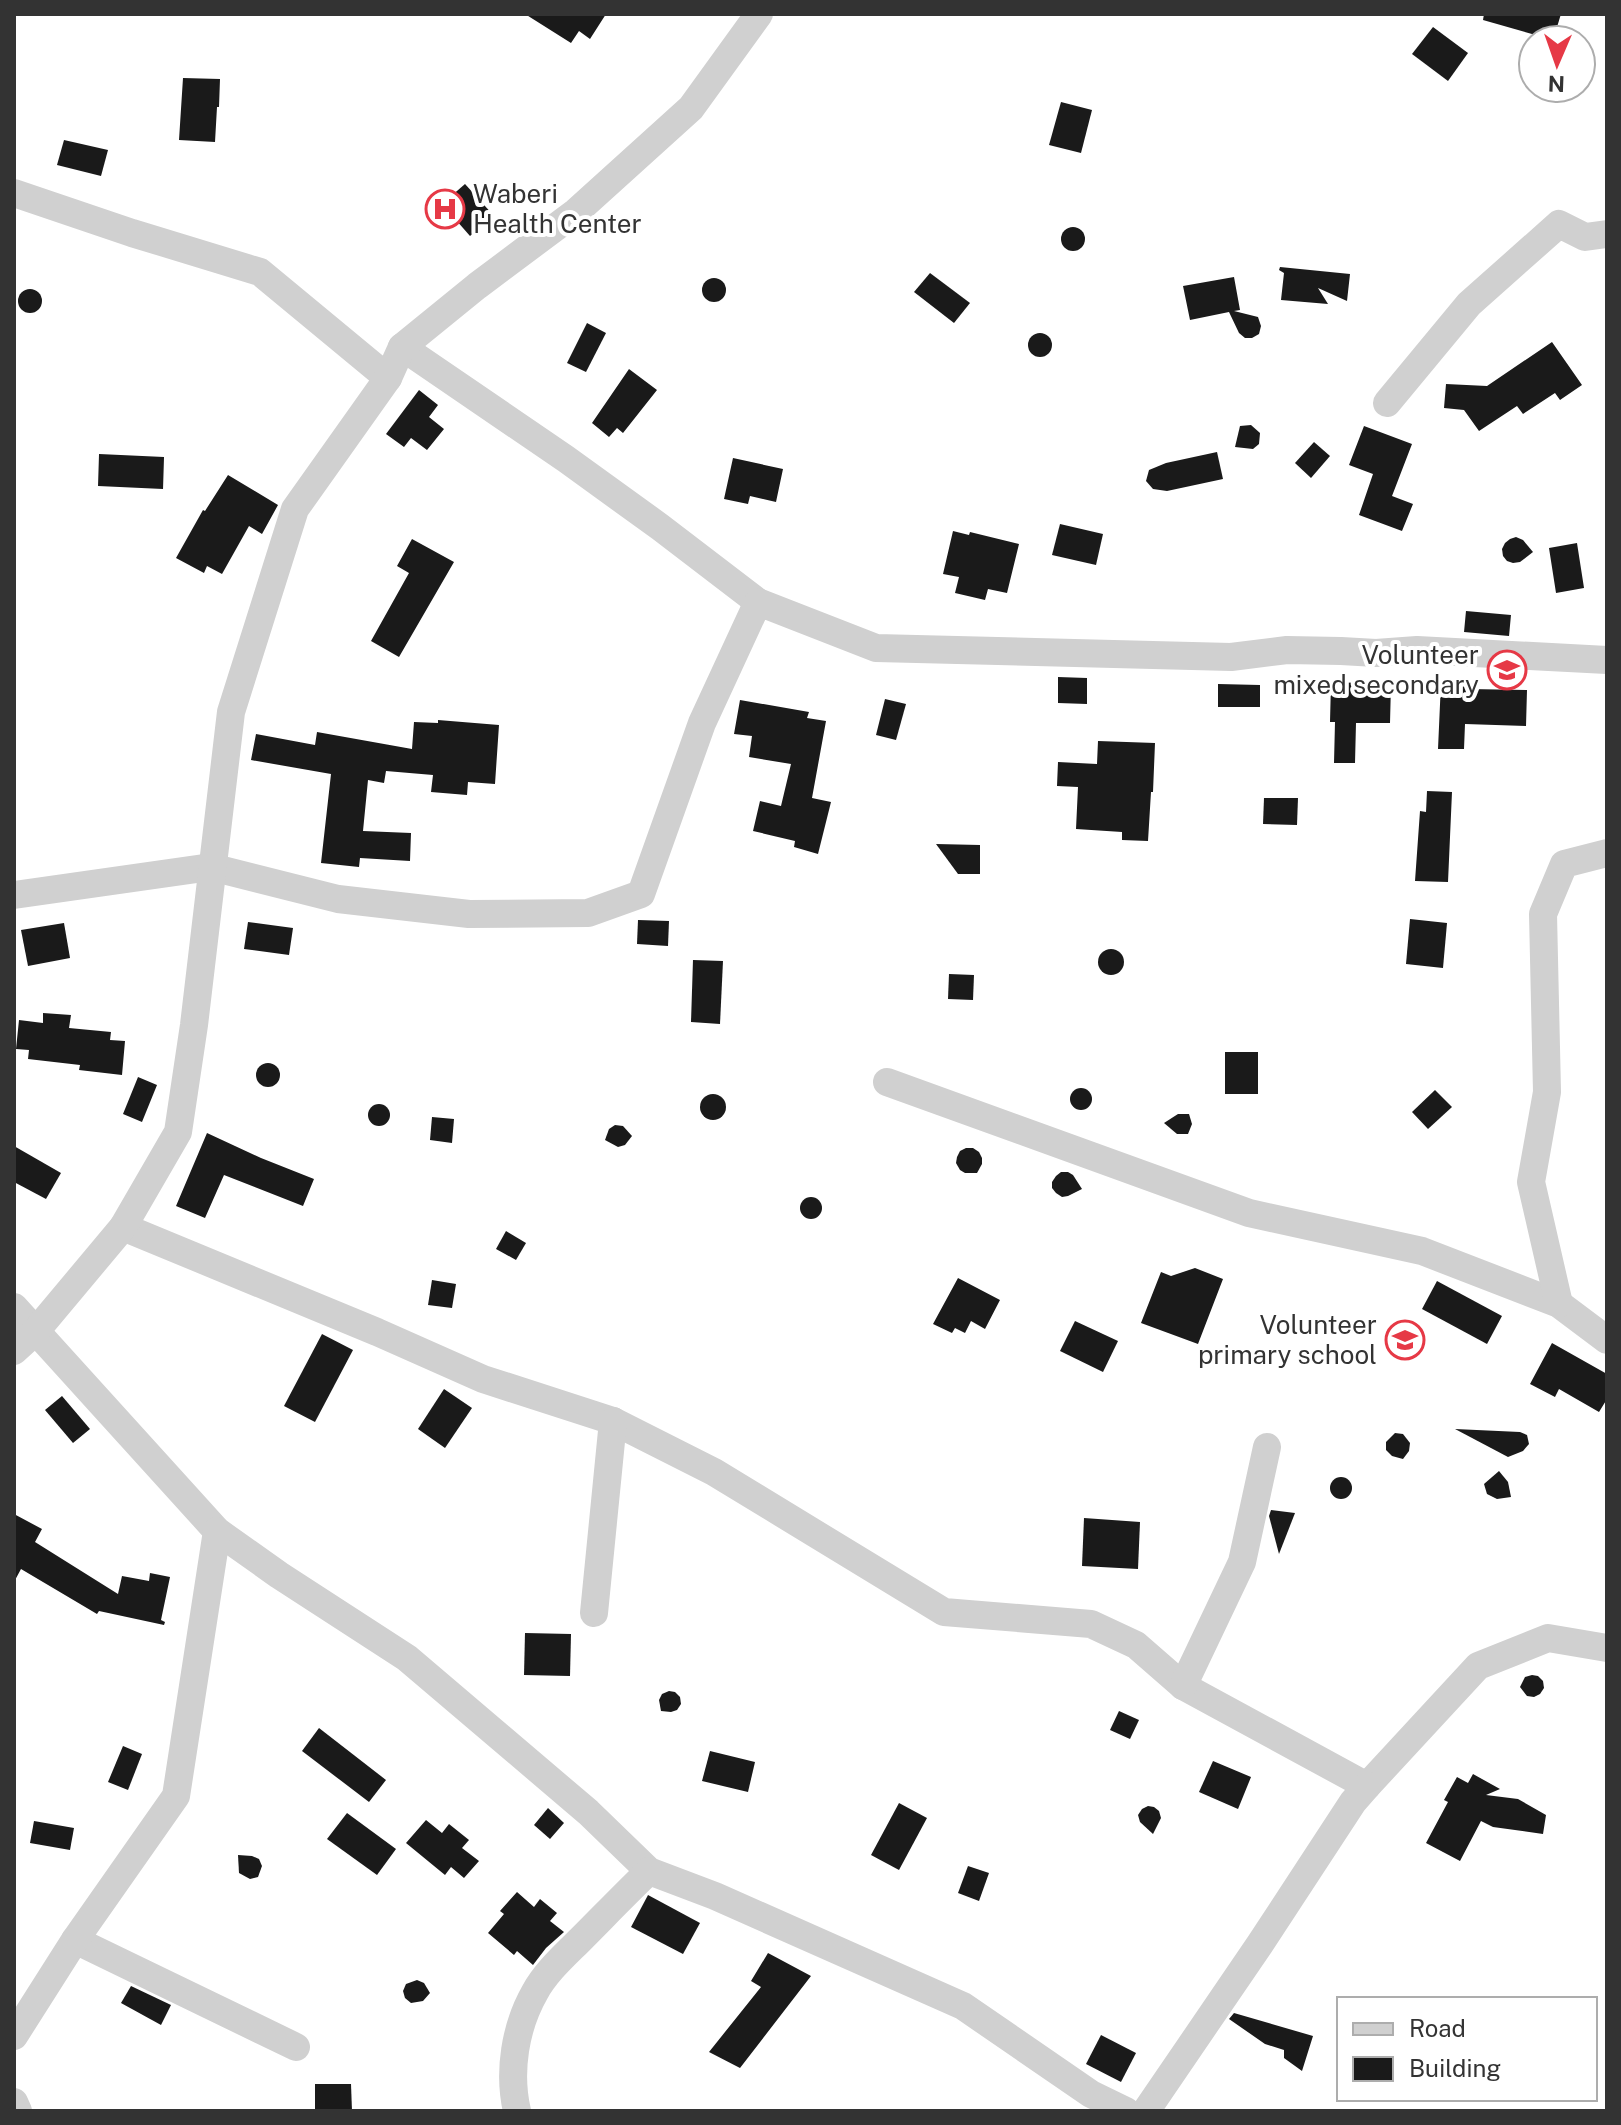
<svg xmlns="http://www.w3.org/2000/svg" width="1621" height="2125" viewBox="0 0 1621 2125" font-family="'Public Sans',sans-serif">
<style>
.building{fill:#1a1a1a}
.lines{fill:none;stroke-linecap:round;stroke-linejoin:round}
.minor{stroke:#d0d0d0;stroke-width:28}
.labels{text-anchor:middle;stroke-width:8;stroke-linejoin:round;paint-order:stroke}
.poi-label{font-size:26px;fill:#333;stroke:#fff;text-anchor:end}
</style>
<rect width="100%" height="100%" fill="#fff"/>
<!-- building -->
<g class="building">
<polygon points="525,14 606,14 590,39 579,31 571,43"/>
<polygon points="1484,14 1561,14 1553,40 1483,20"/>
<polygon points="1433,27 1468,53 1448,81 1412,54"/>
<polygon points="183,78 220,79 219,107 217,107 215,142 179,140"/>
<polygon points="1061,102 1092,110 1081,153 1049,145"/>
<polygon points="64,140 108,150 101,176 57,165"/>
<polygon points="465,184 494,216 470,236 442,204"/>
<circle cx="1073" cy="239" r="12"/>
<polygon points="1280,267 1350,274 1347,301 1318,288 1328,304 1281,300 1284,273 1279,270"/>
<polygon points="930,273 970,303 954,323 914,292"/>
<polygon points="1234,277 1240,310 1234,311 1258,317 1261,326 1259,334 1252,338 1245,338 1239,333 1229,312 1190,320 1183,286"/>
<circle cx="714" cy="290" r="12"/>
<circle cx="30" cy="301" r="12"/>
<polygon points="587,323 606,333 586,372 567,363"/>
<circle cx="1040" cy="345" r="12"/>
<polygon points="1552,342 1582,385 1560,400 1555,393 1523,414 1517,406 1479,431 1464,410 1444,408 1446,384 1487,386"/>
<polygon points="629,369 657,390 623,433 617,428 609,437 592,423"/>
<polygon points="419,390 438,405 429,417 444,429 427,450 411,438 404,447 386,434"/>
<polygon points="1251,425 1260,433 1259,444 1253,449 1235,447 1240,426"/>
<polygon points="1364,426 1412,444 1392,496 1413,504 1402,531 1359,515 1373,474 1349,465"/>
<polygon points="1314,442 1330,456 1311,478 1295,463"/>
<polygon points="1217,452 1223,479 1167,491 1153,489 1146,481 1149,470 1166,463"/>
<polygon points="99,454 164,457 163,489 98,486"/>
<polygon points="733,458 783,469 776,502 750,496 748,504 724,499"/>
<polygon points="228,475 278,505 262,534 249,526 222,574 207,566 204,573 176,558 203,510 205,511"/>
<polygon points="1060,524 1103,534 1096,565 1052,555"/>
<polygon points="953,531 969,535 970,532 1019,544 1007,593 988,589 985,600 955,593 959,577 943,574"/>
<polygon points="1516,537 1523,540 1533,552 1520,562 1513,563 1507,561 1503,556 1502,549 1505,543 1510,539"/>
<polygon points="412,539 454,562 399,657 371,641 409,573 397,566"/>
<polygon points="1577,543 1584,588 1556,593 1549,548"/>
<polygon points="1466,611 1511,615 1509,636 1464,632"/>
<polygon points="1058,677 1087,678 1087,704 1058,703"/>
<polygon points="1331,682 1391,684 1390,723 1356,723 1355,763 1334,763 1335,722 1330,722"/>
<polygon points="1441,682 1469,683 1469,689 1527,690 1526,726 1465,724 1464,749 1438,749"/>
<polygon points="1218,684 1260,685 1260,707 1218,707"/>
<polygon points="885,699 906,704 896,740 876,735"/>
<polygon points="740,700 809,712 807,718 826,721 812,798 831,802 818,854 794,847 795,841 753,831 760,801 781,806 791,764 749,757 752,736 734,734"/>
<polygon points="438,720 499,725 495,784 468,782 467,795 431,792 433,775 386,771 384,783 368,780 363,831 411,833 410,861 360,858 359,867 321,863 331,774 251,760 256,734 315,745 317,732 412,749 414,722 438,723"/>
<polygon points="1098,741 1155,743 1153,792 1151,792 1148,841 1122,840 1122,832 1076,829 1078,787 1057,786 1058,762 1097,764"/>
<polygon points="1427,791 1452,792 1448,882 1415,881 1420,811 1426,812"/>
<polygon points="1264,798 1298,798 1297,825 1263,824"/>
<polygon points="936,844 980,845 980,874 958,874"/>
<polygon points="1410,919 1447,923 1443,968 1406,964"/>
<polygon points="638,920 669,921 668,946 637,944"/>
<polygon points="248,922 293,928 289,955 244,949"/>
<polygon points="64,923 70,958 28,966 21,930"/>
<circle cx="1111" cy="962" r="13"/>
<polygon points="693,960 723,961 720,1024 691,1022"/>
<polygon points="949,974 974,975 973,1000 948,999"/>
<polygon points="43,1013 71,1015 69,1028 111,1032 110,1040 125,1041 122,1075 79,1070 80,1065 28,1059 29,1050 16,1049 19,1020 43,1023"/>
<rect x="1225" y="1052" width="33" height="42"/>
<circle cx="268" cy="1075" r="12"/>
<polygon points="138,1077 157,1085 142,1122 123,1114"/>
<circle cx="1081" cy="1099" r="11"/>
<polygon points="1435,1090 1452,1107 1428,1129 1412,1112"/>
<circle cx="713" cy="1107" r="13"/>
<circle cx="379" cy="1115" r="11"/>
<polygon points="1178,1114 1189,1114 1192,1124 1188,1134 1177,1134 1164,1123"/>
<polygon points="432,1117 454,1119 452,1143 430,1140"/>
<polygon points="615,1125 623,1126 632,1136 625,1145 618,1147 605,1140 609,1129"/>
<polygon points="207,1133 261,1158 314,1179 303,1206 224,1175 205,1218 176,1206"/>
<polygon points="14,1146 61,1173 46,1199 14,1182"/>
<polygon points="966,1148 973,1148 979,1152 982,1158 982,1164 977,1173 965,1173 960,1170 956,1163 957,1157 960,1151"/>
<polygon points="1061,1172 1068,1172 1073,1175 1082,1189 1068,1196 1062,1197 1056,1193 1052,1188 1052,1182 1056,1176"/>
<circle cx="811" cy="1208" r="11"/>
<polygon points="506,1231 526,1243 516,1260 496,1249"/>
<polygon points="1195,1268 1223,1279 1198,1344 1141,1323 1161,1272 1171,1276"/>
<polygon points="958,1278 1000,1300 985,1329 971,1321 965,1333 955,1328 952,1333 933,1324"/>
<polygon points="432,1280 456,1284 452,1308 428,1305"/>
<polygon points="1437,1281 1502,1316 1487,1344 1422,1309"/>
<polygon points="1075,1321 1118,1341 1103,1372 1060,1351"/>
<polygon points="322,1334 353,1350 315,1422 284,1406"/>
<polygon points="1552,1343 1607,1374 1607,1399 1599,1412 1559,1389 1555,1397 1530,1384"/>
<polygon points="444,1389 472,1408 445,1448 418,1429"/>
<polygon points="62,1396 90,1429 73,1443 45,1410"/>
<polygon points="1455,1429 1520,1432 1527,1435 1529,1444 1523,1451 1508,1457"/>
<polygon points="1395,1433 1403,1434 1410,1443 1409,1451 1403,1459 1392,1456 1386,1450 1386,1442"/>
<polygon points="1499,1471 1508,1482 1511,1497 1497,1499 1487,1494 1484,1484"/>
<circle cx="1341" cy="1488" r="11"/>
<polygon points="1271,1510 1295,1513 1279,1554 1269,1516"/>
<polygon points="14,1514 42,1529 35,1542 118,1594 122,1576 149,1581 150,1573 170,1577 161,1620 165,1622 164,1625 99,1611 97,1614 21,1569 14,1582"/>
<polygon points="1084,1518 1140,1522 1138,1569 1082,1566"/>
<polygon points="525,1633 571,1634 570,1676 524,1675"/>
<polygon points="1532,1675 1538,1676 1543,1681 1544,1688 1540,1694 1534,1697 1527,1696 1520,1687 1525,1677"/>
<polygon points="669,1691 675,1692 680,1697 681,1704 677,1710 671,1712 661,1711 659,1700 662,1694"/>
<polygon points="1119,1711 1139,1720 1130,1739 1110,1730"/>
<polygon points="319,1728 386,1780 369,1802 302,1751"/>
<polygon points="123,1746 142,1754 128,1790 108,1782"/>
<polygon points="710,1751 755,1762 748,1792 702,1781"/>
<polygon points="1213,1761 1251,1777 1238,1809 1199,1792"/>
<polygon points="1473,1774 1500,1789 1486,1795 1518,1799 1546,1815 1543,1834 1493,1827 1481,1821 1460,1861 1426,1843 1448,1802 1444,1800 1457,1777 1468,1783"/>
<polygon points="899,1803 927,1818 899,1870 871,1855"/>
<polygon points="1148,1806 1154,1807 1159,1811 1161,1818 1153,1834 1140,1822 1138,1815 1142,1809"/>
<polygon points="548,1808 564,1823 550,1839 534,1825"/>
<polygon points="347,1813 396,1849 377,1875 327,1839"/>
<polygon points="426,1820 442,1833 449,1824 469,1840 462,1848 479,1861 464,1878 451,1867 445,1875 406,1843"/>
<polygon points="34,1821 74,1828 70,1850 30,1843"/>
<polygon points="238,1855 252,1856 259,1859 262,1866 258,1877 250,1879 239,1873"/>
<polygon points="968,1866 989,1873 979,1901 958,1893"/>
<polygon points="517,1892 534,1907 540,1899 557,1913 550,1921 564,1932 546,1948 533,1965 517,1951 514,1955 488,1933 504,1914 500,1911"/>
<polygon points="648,1895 700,1923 683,1954 631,1927"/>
<polygon points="768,1953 811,1976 740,2068 709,2052 761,1987 751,1981"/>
<polygon points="417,1980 424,1983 430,1993 423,2001 411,2003 405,1998 403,1991 406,1984"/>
<polygon points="131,1986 171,2005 161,2025 121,2003"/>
<polygon points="1234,2013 1313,2036 1302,2071 1284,2058 1284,2050 1265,2044 1229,2019"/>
<polygon points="1101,2035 1136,2053 1121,2082 1086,2064"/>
<polygon points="315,2084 351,2084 352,2111 315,2111"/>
</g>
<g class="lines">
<!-- minor -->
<g class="minor">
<polyline points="14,193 132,233 260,272 388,378"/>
<polyline points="402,347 566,459 660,527 758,602"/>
<polyline points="1387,403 1469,304 1559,224 1585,237 1607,234"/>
<polyline points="14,895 211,867 338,899 469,914 588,913 641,894 702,723 758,602 876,648 1231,657 1287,650 1341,651 1376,653 1417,650 1607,660"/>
<polyline points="887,1082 1249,1213 1422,1251 1559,1304 1607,1340"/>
<polyline points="123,1227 377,1332 483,1379 613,1421 714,1472 944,1612 1091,1624 1136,1645 1183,1686 1367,1786 1478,1666 1548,1638 1607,1648"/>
<polyline points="1559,1304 1531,1182 1547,1092 1543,914 1564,864 1607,853"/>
<polyline points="14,1307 217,1531 279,1575 407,1658 588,1812 649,1871 715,1896 963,2006 1091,2094 1126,2111"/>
<polyline points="14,1351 36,1331 123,1227 178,1132 194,1025 231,712 295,509 388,378 402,347 477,286 576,212 691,108 759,14"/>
<polyline points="594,1613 613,1421"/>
<polyline points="1183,1686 1242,1562 1267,1447"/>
<polyline points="75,1940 296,2047"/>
<polyline points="14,2036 75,1940 176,1796 217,1531"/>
<polyline points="14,2102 18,2111"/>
<path d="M517,2111C508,2072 515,2027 535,1992C546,1972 563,1957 579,1941C602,1918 625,1894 649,1871"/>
<polyline points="1146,2111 1260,1944 1353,1802 1367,1786"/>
</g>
</g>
<!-- icons -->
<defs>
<g id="hospital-ring" transform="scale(2)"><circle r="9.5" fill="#fff" stroke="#e63946" stroke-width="1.5"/><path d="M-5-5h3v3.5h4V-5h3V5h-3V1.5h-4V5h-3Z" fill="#e63946"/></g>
<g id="school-ring" transform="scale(2)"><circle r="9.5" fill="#fff" stroke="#e63946" stroke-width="1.5"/><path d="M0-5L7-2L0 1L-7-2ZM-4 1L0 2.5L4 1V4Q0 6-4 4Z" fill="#e63946"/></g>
</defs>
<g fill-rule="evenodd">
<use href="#hospital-ring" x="445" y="209"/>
<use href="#school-ring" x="1507" y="670"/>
<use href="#school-ring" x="1405" y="1340"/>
</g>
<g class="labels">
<!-- poi labels -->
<g class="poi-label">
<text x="473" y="203" text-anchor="start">Waberi<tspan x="473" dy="30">Health Center</tspan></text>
<text x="1479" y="664">Volunteer<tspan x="1479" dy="30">mixed secondary</tspan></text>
<text x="1377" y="1334">Volunteer<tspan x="1377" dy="30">primary school</tspan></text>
</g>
</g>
<!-- border -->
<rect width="1621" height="2125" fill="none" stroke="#333333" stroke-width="32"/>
<!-- legend -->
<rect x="1337" y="1997" width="260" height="104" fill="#ffffff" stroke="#adadad" stroke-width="2"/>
<rect x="1353" y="2023" width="40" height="12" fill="#d0d0d0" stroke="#adadad" stroke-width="2"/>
<text x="1409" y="2037" font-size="24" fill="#333333">Road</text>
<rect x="1353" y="2057" width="40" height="24" fill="#1a1a1a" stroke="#adadad" stroke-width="2"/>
<text x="1409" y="2077" font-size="24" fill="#333333">Building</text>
<!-- north arrow -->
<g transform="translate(1557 64) rotate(182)"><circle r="38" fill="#ffffff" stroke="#adadad" stroke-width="2"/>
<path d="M0-6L14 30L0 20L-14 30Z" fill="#e63946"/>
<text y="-12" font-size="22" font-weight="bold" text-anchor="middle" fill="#333333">N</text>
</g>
</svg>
